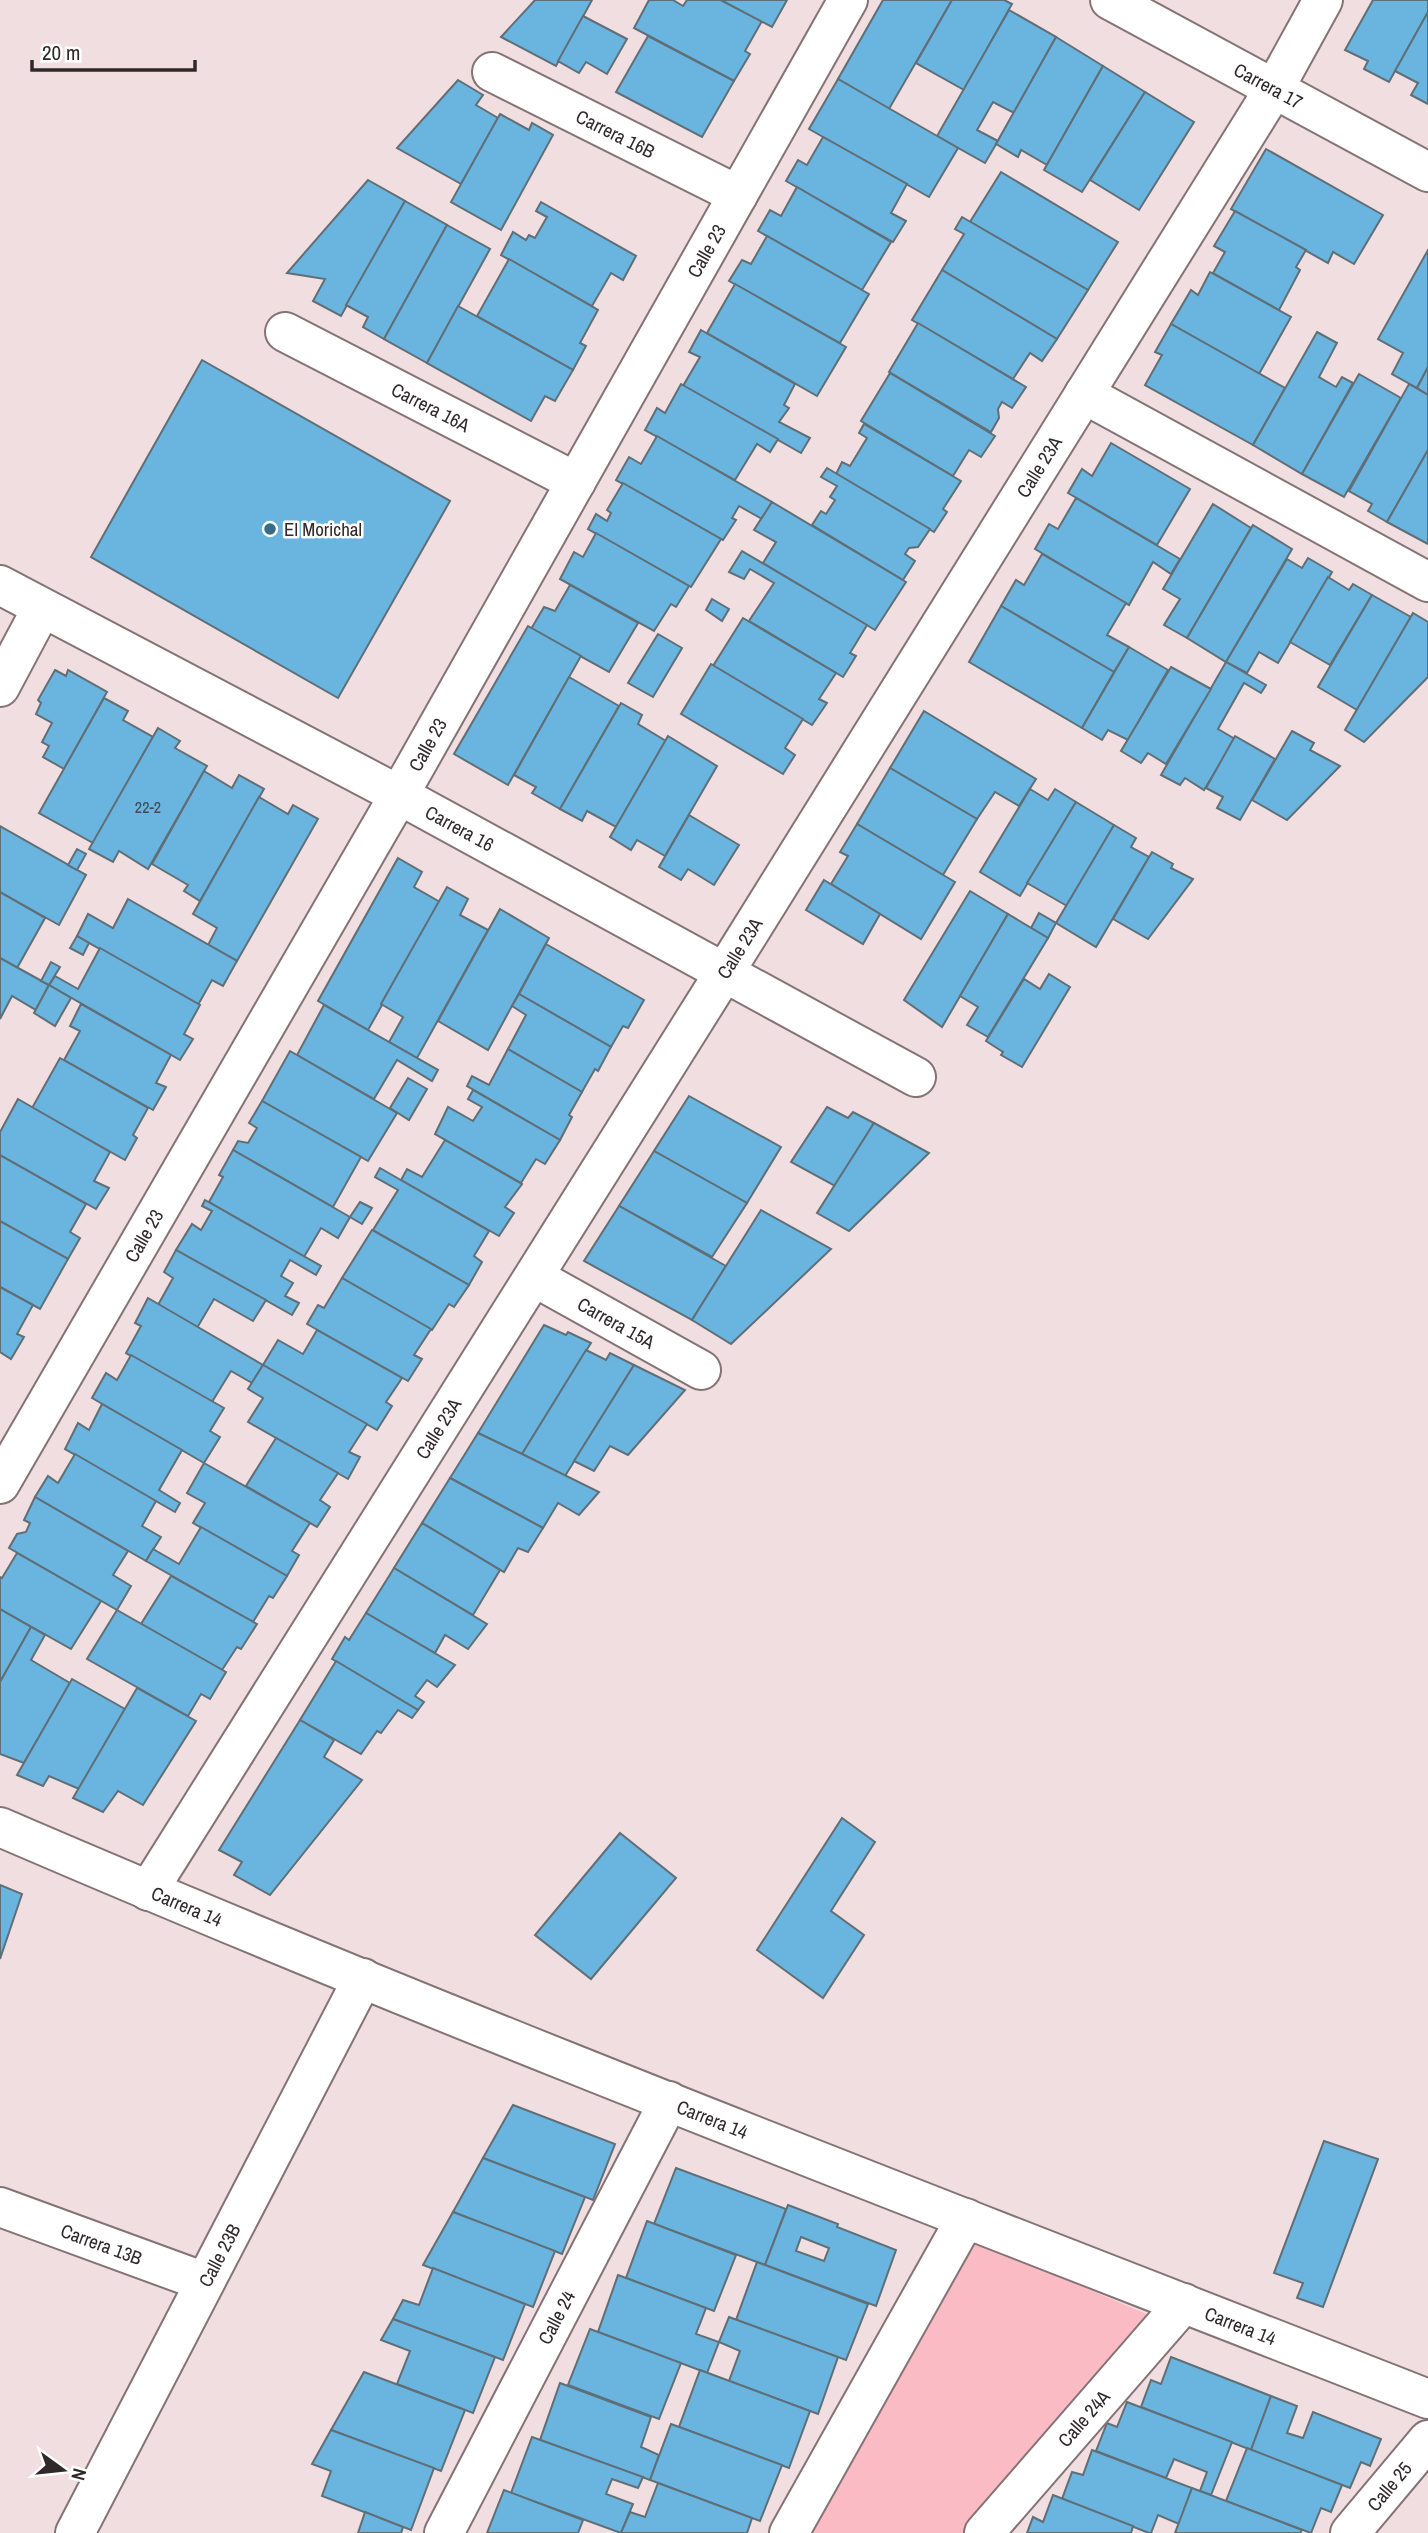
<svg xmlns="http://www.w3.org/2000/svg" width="1428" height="2533" viewBox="0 0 1428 2533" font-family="'Archivo Narrow',sans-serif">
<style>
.green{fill:#fabbc4}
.building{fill:#69b5e0;stroke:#606e76;stroke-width:2;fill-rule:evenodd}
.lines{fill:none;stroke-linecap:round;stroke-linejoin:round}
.minor-casing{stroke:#847375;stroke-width:42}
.minor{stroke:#fff;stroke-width:38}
.poi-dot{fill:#376b88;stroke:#fff;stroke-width:2.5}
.labels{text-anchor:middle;stroke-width:5;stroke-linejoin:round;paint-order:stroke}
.number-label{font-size:16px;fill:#3e4c58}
.street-label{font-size:19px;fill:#30292a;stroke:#fff}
.poi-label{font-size:19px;fill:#30292a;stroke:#fff;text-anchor:start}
</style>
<rect width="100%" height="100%" fill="#f1dee1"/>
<!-- green -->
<polygon class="green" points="967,2237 1151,2316 964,2533 808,2533"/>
<!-- building -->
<g class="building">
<polygon points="535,0 592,0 556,66 501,37"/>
<polygon points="649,0 673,0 683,6 687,0 721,0 762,21 745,51 750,54 734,81 634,28"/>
<polygon points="721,0 787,0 772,27"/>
<polygon points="883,0 952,0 889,109 838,79"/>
<polygon points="952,0 1004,0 1012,4 964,90 916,63"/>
<polygon points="1373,0 1428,0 1428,12 1389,82 1364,69 1368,61 1345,50"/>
<polygon points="1009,10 1056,37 1014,113 993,102 977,130 998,141 985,163 937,136"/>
<polygon points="1428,12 1428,104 1411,95 1418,83 1395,71"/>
<polygon points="583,16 627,39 607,74 586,62 579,73 558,61"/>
<polygon points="648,36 734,81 702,137 616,92"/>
<polygon points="1056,37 1103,66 1047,165 1021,150 1018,157 996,144"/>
<polygon points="1103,66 1145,92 1082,192 1044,170"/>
<polygon points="838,79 958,148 929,197 809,129"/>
<polygon points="458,80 483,95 476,105 498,118 461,184 397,148"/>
<polygon points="1145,92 1194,122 1139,210 1090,180"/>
<polygon points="500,114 529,130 532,123 553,135 501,230 451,202"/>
<polygon points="823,137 907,184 891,213 906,221 893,242 786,181 798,160 807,165"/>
<polygon points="1266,149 1383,215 1354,264 1333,252 1328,263 1231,209"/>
<polygon points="1001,172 1118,242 1088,290 970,222"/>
<polygon points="368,180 405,201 341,316 313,301 325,279 287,273"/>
<polygon points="797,187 891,242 862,290 758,231 770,210 781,216"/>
<polygon points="405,201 447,225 384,339 363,327 368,317 346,305"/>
<polygon points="541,202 636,256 623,280 611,273 592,306 501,255 513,232 526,240 529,235 535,238 547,217 536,211"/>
<polygon points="1235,211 1306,250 1296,267 1300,270 1279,310 1213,273 1225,252 1214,246"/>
<polygon points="962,217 1088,290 1057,339 942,270 964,234 955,229"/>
<polygon points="447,225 490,249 427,363 384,339"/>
<polygon points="767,236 869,294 840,343 729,281 742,260 751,264"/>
<polygon points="1428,250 1428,367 1417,388 1392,374 1403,353 1378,339"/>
<polygon points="509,259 598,310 580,343 586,346 573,370 477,316"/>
<polygon points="942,270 1057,339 1042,361 1030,353 1013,379 912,320"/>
<polygon points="1210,272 1291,317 1259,374 1171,324 1191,290 1198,295"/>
<polygon points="735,284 846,347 817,396 707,333"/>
<polygon points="458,306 573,370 555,401 545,396 531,421 427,363"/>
<polygon points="918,323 1026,387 1012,408 1002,402 998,409 999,418 991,432 889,372"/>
<polygon points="1171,324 1285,388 1253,445 1145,385 1162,355 1155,352"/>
<polygon points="701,330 795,384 784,405 789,408 779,422 810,438 801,453 683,386 700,357 689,352"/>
<polygon points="1317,332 1337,343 1319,377 1336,387 1342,377 1353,383 1302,474 1253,445"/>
<polygon points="202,360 450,501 338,698 91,557"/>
<polygon points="1428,367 1428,395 1417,388"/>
<polygon points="890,373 995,436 981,457 969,450 953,476 861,421"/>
<polygon points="1359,374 1401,398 1344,497 1302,474"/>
<polygon points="681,384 778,439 770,452 757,444 735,480 645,430 657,408 665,413"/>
<polygon points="1409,384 1428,395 1428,450 1387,522 1368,511 1372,504 1349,491"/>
<polygon points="864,424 961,481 943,509 947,512 934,532 836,474 842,462 850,466 867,438 859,433"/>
<polygon points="657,436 772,502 762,519 739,506 732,518 736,520 723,540 616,480 629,457 641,464"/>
<polygon points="1111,443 1190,489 1157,545 1068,493 1082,469 1092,476"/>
<polygon points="1428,450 1428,544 1387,522"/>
<polygon points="827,468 930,529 918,547 909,548 905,554 915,561 903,580 812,525 821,511 826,514 835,500 830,497 837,486 821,477"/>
<polygon points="623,483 721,539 691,587 588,529 596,514 607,521 611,513 607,510"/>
<polygon points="1076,498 1180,559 1171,574 1153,562 1129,605 1035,549 1049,524 1058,529"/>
<polygon points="772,502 906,582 875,630 763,563 776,542 754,530"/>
<polygon points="1213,504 1251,528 1187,638 1164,625 1180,599 1163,589"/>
<polygon points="1253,525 1292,549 1226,662 1187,638"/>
<polygon points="596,533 689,586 676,607 671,604 654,631 560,579 574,552 583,557"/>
<polygon points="742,551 867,625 850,653 856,656 843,677 749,621 774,583 750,569 744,579 729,572"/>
<polygon points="1042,554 1126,603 1107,635 1129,647 1114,672 1001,606 1016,580 1024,585"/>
<polygon points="1308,558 1332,572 1278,663 1259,652 1247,673 1226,662 1287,559 1302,568"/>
<polygon points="1328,577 1349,590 1353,584 1372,595 1330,665 1290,642"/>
<polygon points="570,585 638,623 609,672 531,629 544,607 555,611"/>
<polygon points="1372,595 1411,617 1357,710 1318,687"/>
<polygon points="712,599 729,609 722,621 706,610"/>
<polygon points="1001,606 1114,672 1082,728 969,662"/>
<polygon points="1413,613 1428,622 1428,677 1364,742 1345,730"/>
<polygon points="743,618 836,673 819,699 827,703 812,725 713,666"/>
<polygon points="528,626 581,656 508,785 454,754"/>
<polygon points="658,634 682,648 653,697 628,683"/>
<polygon points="1129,647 1168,670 1128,740 1108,730 1102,740 1082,728"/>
<polygon points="1226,662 1266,685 1261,693 1244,683 1218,729 1235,739 1204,790 1185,778 1180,785 1161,775"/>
<polygon points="711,664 803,719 785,748 795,755 783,774 681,714"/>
<polygon points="1171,667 1211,689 1166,764 1148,753 1141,763 1121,751"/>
<polygon points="55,670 66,676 68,670 107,692 64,769 43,757 49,746 42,742 52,723 36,714 41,703 38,700"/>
<polygon points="569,677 619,706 560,809 532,793 536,787 514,775"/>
<polygon points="104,698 128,711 123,720 153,737 93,843 39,813"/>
<polygon points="621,703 642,715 638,724 666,741 616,827 587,811 582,821 560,809"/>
<polygon points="924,711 1036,779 1019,806 995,792 977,819 890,768"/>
<polygon points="158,728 180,741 175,748 207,766 148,869 119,851 113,862 89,849"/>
<polygon points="1292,731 1314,743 1310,750 1340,766 1287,820 1252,800"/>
<polygon points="668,736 717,766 665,856 637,840 631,850 610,837"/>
<polygon points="1235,736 1275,759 1240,820 1217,808 1223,797 1206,788"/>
<polygon points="890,768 977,819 943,875 857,824"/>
<polygon points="204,771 232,788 239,775 264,789 200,901 184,891 188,885 152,864"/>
<polygon points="1030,789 1048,800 1055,789 1076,802 1020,896 980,872"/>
<polygon points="259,797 288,814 293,805 318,819 237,961 208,945 217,928 193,914"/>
<polygon points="1076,802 1114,825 1067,906 1027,883"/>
<polygon points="689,815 739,845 714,885 688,869 681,880 659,867"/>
<polygon points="857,824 955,882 921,939 831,884 848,856 840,852"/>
<polygon points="1114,825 1136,838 1131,847 1149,857 1096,947 1056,923"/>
<polygon points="0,826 86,875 59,925 0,892"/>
<polygon points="77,849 86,854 77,870 68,865"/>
<polygon points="1152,852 1173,864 1171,868 1193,879 1148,939 1113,919"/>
<polygon points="398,858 422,872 414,887 440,902 368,1030 318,1001"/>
<polygon points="824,880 880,914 863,944 806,910"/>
<polygon points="447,887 468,899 460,915 488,930 417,1058 389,1042 403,1017 381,1004"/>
<polygon points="970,891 1008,914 942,1027 904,1000"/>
<polygon points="0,892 45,918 17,968 0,958"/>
<polygon points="128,899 237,961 223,986 212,980 198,1005 77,936 88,914 113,928"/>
<polygon points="500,909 549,938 488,1050 438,1021"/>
<polygon points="1039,913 1056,923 1048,938 1031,928"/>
<polygon points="1008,914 1048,938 988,1037 967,1025 978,1007 960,996"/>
<polygon points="77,936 89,943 83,955 70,948"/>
<polygon points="546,944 644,1000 628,1028 623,1026 611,1047 519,994"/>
<polygon points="100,948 200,1005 184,1034 193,1039 180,1060 49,985 55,976 78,989"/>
<polygon points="0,958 49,985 36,1010 12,996 0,1019"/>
<polygon points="51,962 60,967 49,985 41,981"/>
<polygon points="1049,974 1070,987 1022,1067 1001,1055 1003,1052 986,1041 1024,979 1040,989"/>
<polygon points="49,985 71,998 55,1026 34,1013"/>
<polygon points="519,994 611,1047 598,1071 595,1069 582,1092 508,1049 526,1015 512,1006"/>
<polygon points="81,1004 171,1055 156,1083 166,1087 153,1110 64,1060 80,1031 70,1026"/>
<polygon points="324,1005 438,1070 432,1081 397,1060 374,1099 297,1055"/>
<polygon points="508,1049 582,1092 569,1115 572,1117 560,1140 467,1086 472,1076 489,1085"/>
<polygon points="290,1051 397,1113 368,1161 262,1101"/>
<polygon points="60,1058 148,1108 133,1135 137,1138 125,1160 32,1108"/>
<polygon points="408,1078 427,1089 409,1120 390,1108"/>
<polygon points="473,1090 560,1140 545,1164 536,1159 521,1183 435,1134 448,1107 473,1121 482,1107 468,1099"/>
<polygon points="689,1096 781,1147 747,1203 654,1151"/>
<polygon points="18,1099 110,1152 94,1181 109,1188 96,1209 0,1155 0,1132"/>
<polygon points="262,1101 361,1157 333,1207 233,1150 238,1141 248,1143 257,1128 249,1123"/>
<polygon points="827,1107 848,1118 853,1112 874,1123 835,1186 791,1162"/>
<polygon points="874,1123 929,1153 849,1231 817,1213"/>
<polygon points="445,1140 522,1184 505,1207 514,1213 499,1236 401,1180 407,1169 422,1177"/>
<polygon points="233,1150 350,1217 338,1238 321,1228 304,1257 209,1202 223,1177 219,1175"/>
<polygon points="654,1151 747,1203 712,1257 619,1206"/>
<polygon points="0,1155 86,1204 70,1232 80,1238 68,1259 0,1221"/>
<polygon points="380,1168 489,1231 474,1256 482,1262 469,1285 373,1230 398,1190 375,1177"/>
<polygon points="205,1200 321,1266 316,1275 290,1260 281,1276 293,1283 285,1296 299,1303 292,1315 176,1250 192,1224 201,1230 212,1211 202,1206"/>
<polygon points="360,1202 372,1208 362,1224 350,1217"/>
<polygon points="619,1206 726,1266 692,1320 584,1261"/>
<polygon points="761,1210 831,1249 731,1344 692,1320"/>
<polygon points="0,1221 68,1259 40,1309 0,1287"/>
<polygon points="372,1230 469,1285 454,1307 449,1304 432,1330 342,1278"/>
<polygon points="176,1250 266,1300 253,1321 214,1299 197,1328 158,1305 173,1278 164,1272"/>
<polygon points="342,1278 431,1329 414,1355 422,1359 408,1381 307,1324 318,1305 324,1308"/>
<polygon points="0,1287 33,1305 17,1334 24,1337 11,1359 0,1352"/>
<polygon points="148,1298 263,1365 252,1383 231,1371 212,1402 126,1353 141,1326 135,1323"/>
<polygon points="544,1325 566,1335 568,1332 591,1343 522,1454 478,1433"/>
<polygon points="317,1330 402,1378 386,1402 392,1406 377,1430 263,1365 278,1340 303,1354"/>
<polygon points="586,1350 606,1360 610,1353 634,1365 565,1476 522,1454"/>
<polygon points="131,1355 224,1408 210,1431 220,1437 204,1463 92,1398 106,1373 117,1380"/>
<polygon points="263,1365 367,1424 349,1452 360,1457 348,1479 248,1422 263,1398 248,1389"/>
<polygon points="634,1365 685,1390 628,1455 610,1446 594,1471 574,1461"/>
<polygon points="102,1404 182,1450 159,1490 180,1503 175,1512 65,1449 78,1423 89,1430"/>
<polygon points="478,1433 522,1454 599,1492 579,1515 558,1503 543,1528 450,1478"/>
<polygon points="276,1438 338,1473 320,1500 330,1507 317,1527 246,1486"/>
<polygon points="75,1454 156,1501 142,1526 161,1537 146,1561 35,1497 48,1476 58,1483"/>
<polygon points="204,1463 310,1523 292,1551 299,1555 287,1576 193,1523 205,1503 187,1493"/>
<polygon points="450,1478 543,1528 528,1552 518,1548 504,1572 422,1523"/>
<polygon points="35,1497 128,1551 113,1575 131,1586 117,1610 9,1548 17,1534 26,1532 30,1523 24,1520"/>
<polygon points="422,1523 500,1570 473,1615 394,1568"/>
<polygon points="201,1527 287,1576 273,1598 269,1596 253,1622 146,1561 153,1549 179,1564"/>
<polygon points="17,1553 101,1601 71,1649 0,1609 0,1577 2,1578"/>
<polygon points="394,1568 487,1624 468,1649 445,1635 435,1653 366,1613"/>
<polygon points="171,1576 257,1624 241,1649 237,1647 222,1670 141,1624"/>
<polygon points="0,1609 31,1627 0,1682"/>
<polygon points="117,1610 226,1672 210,1699 201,1694 188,1716 87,1659"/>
<polygon points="366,1613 455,1665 437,1687 427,1680 415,1696 424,1702 418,1710 332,1659 345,1637 349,1640"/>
<polygon points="31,1627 45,1635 31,1660 70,1683 24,1763 0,1754 0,1682"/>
<polygon points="336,1661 418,1710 412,1718 398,1710 381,1733 377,1731 361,1754 300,1720"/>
<polygon points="72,1679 125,1709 79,1789 49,1776 43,1786 17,1775"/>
<polygon points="137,1688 196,1721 143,1805 118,1791 103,1812 73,1798"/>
<polygon points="300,1720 334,1740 324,1757 362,1780 270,1895 234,1875 242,1862 219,1850"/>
<polygon points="842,1818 875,1842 831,1911 864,1935 823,1998 757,1950"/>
<polygon points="620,1833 676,1878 591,1979 535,1935"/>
<polygon points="0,1885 22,1894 0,1959"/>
<polygon points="513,2105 615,2144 593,2200 483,2158"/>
<polygon points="1324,2141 1378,2159 1323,2307 1297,2298 1303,2283 1274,2273"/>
<polygon points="483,2158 585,2197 562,2254 453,2212"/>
<polygon points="676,2168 786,2209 765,2265 654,2224"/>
<path d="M788,2205L838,2224L837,2227L896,2250L876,2306L765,2265ZM801,2237L829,2248L824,2261L796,2251Z"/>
<polygon points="453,2212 555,2251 533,2307 423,2265"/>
<polygon points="647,2221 736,2255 714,2311 626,2278"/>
<polygon points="757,2262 868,2304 846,2360 736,2320"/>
<polygon points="433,2268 525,2304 503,2360 393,2319 403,2300 419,2305"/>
<polygon points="618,2275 706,2308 696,2334 719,2342 707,2373 598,2332"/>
<polygon points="729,2317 838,2357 818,2414 729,2381 740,2351 719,2342"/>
<polygon points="393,2319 495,2357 473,2413 397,2384 410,2351 381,2340"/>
<polygon points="590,2329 681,2363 659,2419 568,2385"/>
<polygon points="1171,2357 1271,2396 1251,2450 1141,2407 1151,2380 1161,2384"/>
<polygon points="700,2370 810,2411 789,2468 679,2427"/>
<polygon points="364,2372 465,2410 441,2471 331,2430"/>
<polygon points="560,2383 651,2417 641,2447 659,2455 650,2480 540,2440"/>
<polygon points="1271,2396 1297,2406 1287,2433 1303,2438 1313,2412 1381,2439 1370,2466 1361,2462 1350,2488 1251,2450"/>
<polygon points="1127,2402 1232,2442 1211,2495 1200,2491 1207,2472 1174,2459 1166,2478 1096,2451 1107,2423 1117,2427"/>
<polygon points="671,2424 782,2465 760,2521 650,2480"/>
<polygon points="331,2430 434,2468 411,2530 322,2496 331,2471 312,2464"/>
<polygon points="532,2437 643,2477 638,2488 612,2479 606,2494 633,2504 621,2533 511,2493"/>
<polygon points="1247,2448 1342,2485 1331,2512 1321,2508 1311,2533 1226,2501"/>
<polygon points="1092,2450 1192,2488 1179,2524 1158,2515 1151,2533 1149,2533 1062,2499 1072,2472 1083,2475"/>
<polygon points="658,2483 752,2518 747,2533 621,2533 630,2512 645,2517"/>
<polygon points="1192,2488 1302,2530 1300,2533 1175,2533"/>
<polygon points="504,2490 583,2520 578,2533 487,2533"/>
<polygon points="1053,2495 1133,2526 1131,2533 1027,2533 1033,2517 1043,2522"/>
<polygon points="365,2512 403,2527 401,2533 358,2533"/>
</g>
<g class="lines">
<!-- minor casing -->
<g class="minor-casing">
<g id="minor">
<path id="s1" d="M1110,0L1428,172"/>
<path id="s2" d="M492,72L738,195"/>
<path id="s3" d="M285,332L576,482"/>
<polyline points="1084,394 1428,582"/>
<path id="s4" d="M0,585L399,795L916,1077"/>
<polyline points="0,687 42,608"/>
<path id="s5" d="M534,1277L701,1370"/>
<path id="s6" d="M0,1484L399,795L848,0"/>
<path id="s7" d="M0,1827C471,2030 951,2212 1428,2399"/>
<path id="s8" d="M148,1891L724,973L1274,89L1323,0"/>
<path id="s9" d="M0,2207L205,2282"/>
<path id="s10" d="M75,2533L363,1978"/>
<path id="s11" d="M444,2533L669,2101"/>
<polyline points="789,2533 966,2218"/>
<path id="s12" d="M984,2533L1184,2303"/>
<path id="s13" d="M1350,2533L1428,2440"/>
</g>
</g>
<!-- minor -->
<use href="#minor" class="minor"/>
</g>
<!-- markers -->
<circle class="poi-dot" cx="270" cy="529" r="7"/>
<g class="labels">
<!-- number labels -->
<g class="number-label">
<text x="148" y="813">22-2</text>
</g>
<!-- street labels -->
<g class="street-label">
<text dy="7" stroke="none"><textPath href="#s1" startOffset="180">Carrera 17</textPath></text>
<text dy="7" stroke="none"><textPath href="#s2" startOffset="138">Carrera 16B</textPath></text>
<text dy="7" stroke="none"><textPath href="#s6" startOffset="1421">Calle 23</textPath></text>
<text dy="7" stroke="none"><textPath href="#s3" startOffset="164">Carrera 16A</textPath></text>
<text dy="7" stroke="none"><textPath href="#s8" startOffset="1680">Calle 23A</textPath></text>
<text dy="7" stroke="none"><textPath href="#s6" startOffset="854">Calle 23</textPath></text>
<text dy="7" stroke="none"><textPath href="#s4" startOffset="520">Carrera 16</textPath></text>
<text dy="7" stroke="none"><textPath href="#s8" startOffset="1113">Calle 23A</textPath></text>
<text dy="7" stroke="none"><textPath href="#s6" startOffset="287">Calle 23</textPath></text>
<text dy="7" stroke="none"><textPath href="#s5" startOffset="94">Carrera 15A</textPath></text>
<text dy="7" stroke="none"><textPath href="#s8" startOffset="546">Calle 23A</textPath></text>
<text dy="7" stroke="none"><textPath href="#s7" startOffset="203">Carrera 14</textPath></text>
<text dy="7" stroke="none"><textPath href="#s7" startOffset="770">Carrera 14</textPath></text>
<text dy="7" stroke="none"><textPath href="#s9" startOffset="108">Carrera 13B</textPath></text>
<text dy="7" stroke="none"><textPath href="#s10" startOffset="313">Calle 23B</textPath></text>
<text dy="7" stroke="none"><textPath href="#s11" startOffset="243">Calle 24</textPath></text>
<text dy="7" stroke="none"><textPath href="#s7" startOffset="1337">Carrera 14</textPath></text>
<text dy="7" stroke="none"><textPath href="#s12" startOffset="152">Calle 24A</textPath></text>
<text dy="7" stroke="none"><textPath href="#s13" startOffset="61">Calle 25</textPath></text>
</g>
<!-- poi labels -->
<g class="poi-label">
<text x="284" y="536">El Morichal</text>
</g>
</g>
<!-- north arrow -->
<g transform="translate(63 2470) rotate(105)" stroke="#ffffff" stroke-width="5" paint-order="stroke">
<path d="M0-5L12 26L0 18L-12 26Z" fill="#30292a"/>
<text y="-10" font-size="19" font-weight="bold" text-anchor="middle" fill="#30292a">N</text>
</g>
<!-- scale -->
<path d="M32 60v10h163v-10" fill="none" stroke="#30292a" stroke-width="3.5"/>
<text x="42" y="60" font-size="21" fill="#30292a" stroke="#ffffff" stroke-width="5" paint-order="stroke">20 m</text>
</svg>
